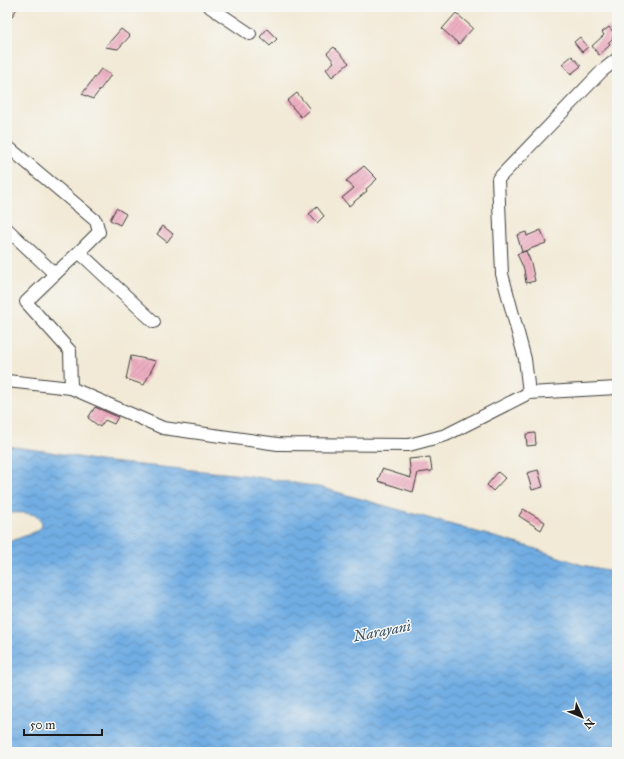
<svg xmlns="http://www.w3.org/2000/svg" width="624" height="759" viewBox="0 0 624 759" font-family="'IM FELL Great Primer',serif">
<style>
.water{fill:url(#water-waves);stroke:#466480}
.building{fill:url(#building-hatch)}
.lines{fill:none;stroke-linecap:round;stroke-linejoin:round}
.minor-casing{stroke:#3c3b38;stroke-width:14}
.minor{stroke:#fff;stroke-width:12}
.labels{text-anchor:middle;stroke-width:3;stroke-linejoin:round;paint-order:stroke}
.water-label{font-size:15px;font-style:italic;fill:#3e566c;stroke:#f6f6f2}
</style>
<defs>
<pattern id="water-waves" width="16" height="10" patternUnits="userSpaceOnUse"><rect width="16" height="10" fill="#71ade3"/><path d="M0 5q4-4 8 0t8 0" fill="none" stroke="#5c8cb7"/></pattern>
<pattern id="building-hatch" width="6" height="6" patternUnits="userSpaceOnUse"><rect width="6" height="6" fill="#edaec1"/><path d="M-1 1l2-2M0 6l6-6M5 7l2-2" fill="none" stroke="#cb95a5"/></pattern>
</defs>
<rect width="100%" height="100%" fill="#f6f6f2"/>
<filter id="ink" filterUnits="userSpaceOnUse"><feTurbulence type="fractalNoise" baseFrequency=".025" numOctaves="2"/><feDisplacementMap in="SourceGraphic" scale="8" xChannelSelector="R" yChannelSelector="G"/><feConvolveMatrix kernelMatrix="1 2 1 2 8 2 1 2 1" color-interpolation-filters="sRGB"/></filter>
<filter id="wash" filterUnits="userSpaceOnUse"><feTurbulence type="fractalNoise" baseFrequency=".012" numOctaves="4" result="noise"/><feDisplacementMap in="SourceGraphic" scale="16" xChannelSelector="R" yChannelSelector="G"/><feGaussianBlur stdDeviation="0.9" result="paint"/><feColorMatrix in="noise" values="0 0 0 0 0 0 0 0 0 0 0 0 0 0 0 0 0 1.4 0 .05"/><feComposite in="paint" operator="in"/></filter>
<g filter="url(#wash)">
<rect width="100%" height="100%" fill="#f2ead7"/>
<!-- water -->
<path class="water" d="M7,446L51,452L99,461L244,475L319,487L530,547L582,565L617,572V752H7V543L37,531L42,526C42,510 18,513 7,513Z"/>
<g id="blocks">
<!-- building -->
<g class="building">
<polygon points="7,7 18,7 7,24"/>
<polygon points="456,13 473,28 459,44 442,29"/>
<polygon points="609,27 616,35 608,43 610,45 599,55 592,46 604,35 602,32"/>
<polygon points="121,29 130,36 118,49 105,47"/>
<polygon points="267,29 277,39 270,46 260,37"/>
<polygon points="580,37 588,47 582,52 574,42"/>
<polygon points="334,47 349,63 332,77 326,69 334,62 327,53"/>
<polygon points="572,56 581,66 571,74 562,64"/>
<polygon points="101,69 111,75 93,99 82,94"/>
<polygon points="297,93 310,109 301,117 287,101"/>
<polygon points="364,166 377,179 366,189 367,191 349,206 342,198 354,188 346,181"/>
<polygon points="317,207 324,216 317,223 309,214"/>
<polygon points="116,208 126,214 120,225 110,220"/>
<polygon points="163,226 173,234 167,242 157,234"/>
<polygon points="541,230 546,243 522,252 517,235 526,232 527,236"/>
<polygon points="526,251 531,263 535,281 526,283 524,269 517,254"/>
<polygon points="131,356 156,361 144,385 126,379"/>
<polygon points="95,407 118,417 114,424 105,420 100,427 88,418"/>
<polygon points="535,433 536,445 527,446 526,434"/>
<polygon points="430,457 432,471 418,473 413,492 378,481 382,469 411,478 409,459"/>
<polygon points="538,470 543,487 532,490 527,473"/>
<polygon points="498,472 505,478 493,491 487,485"/>
<polygon points="523,509 545,522 541,530 519,516"/>
</g>
</g>
</g>
<g filter="url(#ink)">
<use href="#blocks" fill-opacity="0" stroke="#3c3b38" stroke-width="1"/>
<g class="lines">
<!-- minor casing -->
<g class="minor-casing">
<g id="minor">
<polyline points="210,7 250,34"/>
<polyline points="7,146 96,221 99,232 79,252"/>
<polyline points="7,229 55,274 26,302 70,351 71,388"/>
<polyline points="55,274 79,252 154,322"/>
<polyline points="7,381 71,388 163,428 278,444 409,445 446,435 529,393 617,388"/>
<polyline points="529,393 525,359 502,274 498,179 602,71 617,59"/>
</g>
</g>
<!-- minor -->
<use href="#minor" class="minor"/>
</g>
</g>
<g class="labels">
<!-- water labels -->
<g class="water-label">
<text transform="translate(382 631) rotate(-11)" y="5">Narayani</text>
</g>
</g>
<!-- margin -->
<rect width="624" height="759" fill="none" stroke="#f6f6f2" stroke-width="24"/>
<!-- north arrow -->
<g transform="translate(582 717) rotate(134)" stroke="#f6f6f2" stroke-width="3" paint-order="stroke">
<path d="M0-3L7 15L0 10L-7 15Z" fill="#1c1c1c"/>
<text y="-6" font-size="11" font-weight="bold" text-anchor="middle" fill="#1c1c1c">N</text>
</g>
<!-- scale -->
<path d="M24 729v6h78v-6" fill="none" stroke="#1c1c1c" stroke-width="2"/>
<text x="30" y="729" font-size="12" fill="#1c1c1c" stroke="#f6f6f2" stroke-width="3" paint-order="stroke">50 m</text>
</svg>
